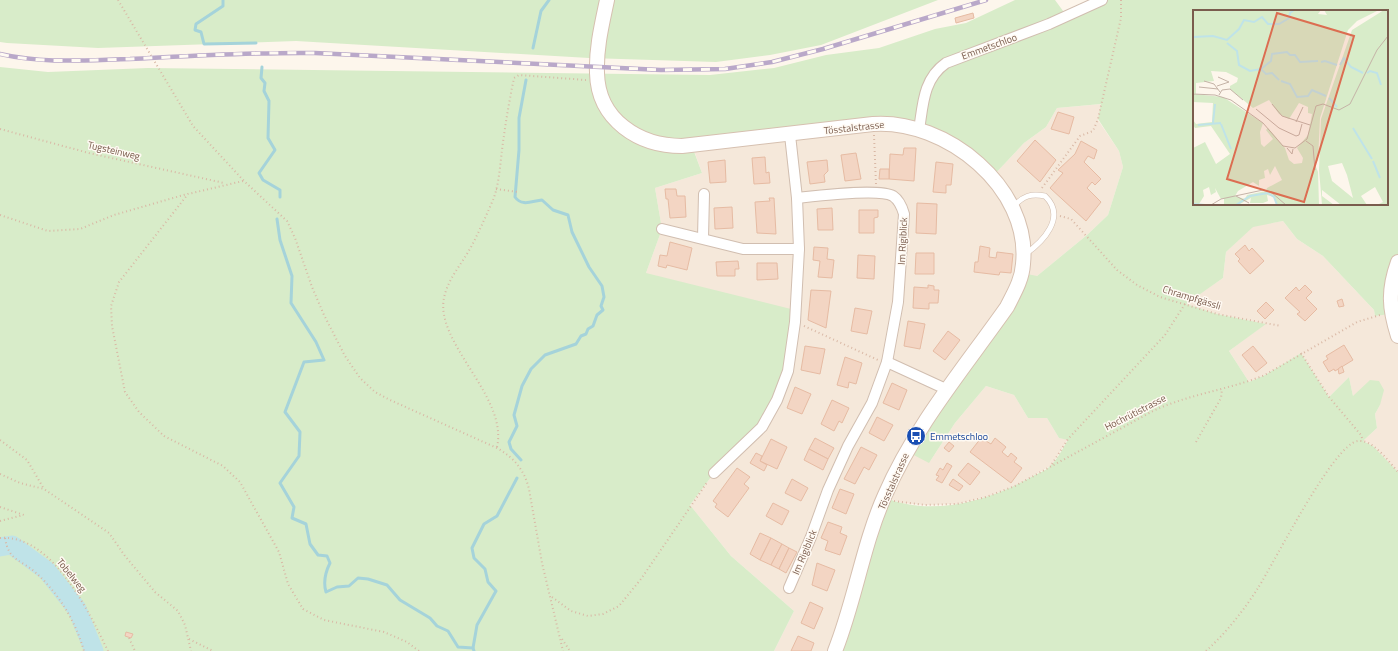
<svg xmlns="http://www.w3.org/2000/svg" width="1398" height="651" viewBox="0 0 1398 651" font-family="'Titillium Web',sans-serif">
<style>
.residential{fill:#f5e8da}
.green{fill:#d8ecc9;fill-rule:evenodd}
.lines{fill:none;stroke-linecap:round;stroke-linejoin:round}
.stream{stroke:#a5d3da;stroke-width:3}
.river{stroke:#bfe3e8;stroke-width:19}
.building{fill:#f3d5c3;stroke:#e6bba3}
.lane-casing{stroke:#d1beb0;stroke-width:6}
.street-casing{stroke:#d1beb0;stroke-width:12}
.secondary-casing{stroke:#d6c0b0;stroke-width:16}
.path{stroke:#d9b8a5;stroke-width:2;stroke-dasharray:1 3;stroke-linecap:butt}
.lane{stroke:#fff;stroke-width:5}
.street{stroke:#fff;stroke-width:10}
.secondary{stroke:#fff;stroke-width:14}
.rail-casing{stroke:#b9a8c9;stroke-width:4.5}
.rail{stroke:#fffaf3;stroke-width:3;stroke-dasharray:9;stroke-linecap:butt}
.labels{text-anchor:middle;stroke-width:3;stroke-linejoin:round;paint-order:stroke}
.street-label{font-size:10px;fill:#7a5c4d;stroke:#fffaf3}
.transit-label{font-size:10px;fill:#164399;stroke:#fffaf3;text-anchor:start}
.inset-river{fill:none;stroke:#bfe3e8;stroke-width:2}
.inset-road{fill:none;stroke:#c5b3a7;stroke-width:1}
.view{fill:#dc6d51;fill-opacity:0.15;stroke:#dc6d51;stroke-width:2}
.inset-edge{fill:none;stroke:#7a5c4d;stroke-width:2}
</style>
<rect width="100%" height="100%" fill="#fdf6ec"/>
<!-- residential -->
<g class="residential">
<polygon points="1102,104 1098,120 1119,151 1123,167 1108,215 1087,235 1037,276 929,463 955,423 986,386 1014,395 1028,418 1047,418 1059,438 1068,439 1052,465 1015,486 986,497 957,504 925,505 902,503 884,497 835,651 774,651 794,611 731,556 690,505 714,473 646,273 662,229 655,188 702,173 692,145 873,124 919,130 992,177 1024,143 1046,127 1057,108"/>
<polygon points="1283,221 1297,239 1323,256 1374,310 1375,316 1398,313 1398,472 1373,446 1363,441 1377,428 1375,414 1380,405 1353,396 1349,377 1329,397 1301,353 1265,375 1249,382 1229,351 1265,324 1217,314 1185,304 1223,278 1226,252 1253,226"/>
</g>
<!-- green -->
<g class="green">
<polygon points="0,0 938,0 821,45 770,55 716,62 589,58 296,41 98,48 7,43 0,42"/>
<path d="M1015,0H1055L1066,15L1102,0H1398V313L1375,316L1374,310L1323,256L1297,239L1283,221L1253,227L1226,252L1223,278L1186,304L1217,314L1266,324L1229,351L1249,382L1265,375L1301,353L1329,397L1349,377L1353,396L1370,380L1379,381L1384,390L1380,405L1375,414L1377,428L1363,441L1373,446L1398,472V651H835L884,497C931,518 991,500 1033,476C1039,473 1047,470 1051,465C1058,459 1063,447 1068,440L1059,438L1047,418H1028L1014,395L986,386L955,423L929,463L906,451L1022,273L1037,276L1087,235L1108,215L1123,167L1119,151L1098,119L1101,104L1057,108L1046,127L1024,143L992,177L976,162L905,125L692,146L702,173L655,188L662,229L646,273L795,310L788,371L762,427L714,473L690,505L731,556L794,611L774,651H0V67L48,72L148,68L710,75L774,68L826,55L879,48L935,29L966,23ZM1194,11H1387V204H1194Z"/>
</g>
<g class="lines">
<!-- stream -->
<g class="stream">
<polyline points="223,0 223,6 196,24 195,30 201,32 204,44 256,43"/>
<polyline points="533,48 541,11 549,0"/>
<polyline points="262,67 261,78 265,83 264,91 269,101 268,138 275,150 259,173 263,180 280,190 280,197"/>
<path d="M277,219L280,240L292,276L291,303L316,342L324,360L304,362L285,412L300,432L299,456L280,483L294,507L292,518L306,524L310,544L318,555L327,556L330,563C325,573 323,582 326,592L337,587L349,586L358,578L368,579L387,585L400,600L430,618L437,626L448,631L458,647L473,648"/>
<path d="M521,460L511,449L509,442L517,426L514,415L522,386L531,369L545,355L576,344L581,336L586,334L588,329L593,326L597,315L603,310L601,306L604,297L602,286L589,267L572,232L568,215L553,210L542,200C532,201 522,207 515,197L519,150V118L526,80"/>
<polyline points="474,651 473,648 477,625 496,591 488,582 485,569 474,558 472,548 484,524 497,516 517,478"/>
</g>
<!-- river -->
<polyline class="river" points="0,547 12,545 47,571 77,609 94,651"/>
</g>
<!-- building -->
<g class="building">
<polygon points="973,13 974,18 956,23 955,18"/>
<polygon points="1058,112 1074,117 1069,134 1051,129"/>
<polygon points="1035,140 1056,160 1040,182 1017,161"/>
<polygon points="1081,141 1097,150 1094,159 1088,156 1084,162 1101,179 1095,185 1092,182 1087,188 1101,202 1086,221 1050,188 1063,173 1058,170 1075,154"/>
<polygon points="904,148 916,148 914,181 889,179 890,154 903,155"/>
<polygon points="856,153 861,179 845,181 841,155"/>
<polygon points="765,157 766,173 769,172 770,183 754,184 752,158"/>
<polygon points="725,160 726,182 710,183 708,162"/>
<polygon points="827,160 828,171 824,175 825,182 810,184 807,162"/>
<polygon points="936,162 953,164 951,185 946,185 946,193 933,192"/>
<polygon points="880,169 889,169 889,179 879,179"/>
<polygon points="665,189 676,189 677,196 685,196 686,217 670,218 668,199 666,199"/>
<polygon points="769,198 774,198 776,234 757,233 755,202 770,201"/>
<polygon points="917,203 937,204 936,234 916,233"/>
<polygon points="732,207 733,228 715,229 714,208"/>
<polygon points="832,208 833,230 818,230 817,209"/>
<polygon points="859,210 878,210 878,217 874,218 874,233 859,233"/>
<polygon points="670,242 692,248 687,270 667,265 666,268 658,266 660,255 667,256"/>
<polygon points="1245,245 1249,251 1252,248 1264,261 1250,274 1238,261 1240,259 1235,254"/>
<polygon points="980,246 990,248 989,257 996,258 997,252 1013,254 1011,273 1000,272 999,275 974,272 975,262 978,262"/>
<polygon points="814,247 828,248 827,259 834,260 832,278 818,277 820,261 813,260"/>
<polygon points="916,253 934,253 934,274 915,274"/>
<polygon points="858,255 875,256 874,279 857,278"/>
<polygon points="738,261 739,269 735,269 735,276 717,276 716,262"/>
<polygon points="757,263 777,263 778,279 757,280"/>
<polygon points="928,285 934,286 934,290 939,290 938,303 929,303 929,309 913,308 914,287 928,288"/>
<polygon points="1305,285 1312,292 1306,298 1317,309 1305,321 1297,314 1300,312 1285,298 1296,287 1299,291"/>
<polygon points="811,290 831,291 826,328 808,320"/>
<polygon points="1342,299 1344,306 1339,307 1337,301"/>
<polygon points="1266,302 1274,310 1265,319 1257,311"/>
<polygon points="855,308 872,311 867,334 851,331"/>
<polygon points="908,321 925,324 920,349 904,346"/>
<polygon points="948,331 960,340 945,360 933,351"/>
<polygon points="1344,345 1353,360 1335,371 1334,369 1329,372 1323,362 1328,359 1326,356"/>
<polygon points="805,346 825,349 820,374 801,370"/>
<polygon points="1253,346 1267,363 1256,372 1242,355"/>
<polygon points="845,357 862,363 856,384 849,382 848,388 837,385"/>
<polygon points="1342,366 1344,372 1339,374 1338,369"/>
<polygon points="892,383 907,390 899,410 883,403"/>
<polygon points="795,387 811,394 802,414 787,408"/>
<polygon points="832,400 849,408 842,423 839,421 834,431 821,424"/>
<polygon points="877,417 893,425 884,441 869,433"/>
<polygon points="815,438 834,448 828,459 809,449"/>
<polygon points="981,438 991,444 995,438 1006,447 1002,452 1008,457 1011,453 1017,458 1014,462 1022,468 1011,483 970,452"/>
<polygon points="771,439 787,447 777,469 760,461"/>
<polygon points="949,442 954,446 949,452 944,448"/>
<polygon points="861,447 877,455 869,470 864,467 855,484 844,479"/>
<polygon points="809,449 828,459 823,470 804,460"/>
<polygon points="756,453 762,456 760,461 767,465 764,471 750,463"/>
<polygon points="947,463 952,466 942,483 936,480 939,476 936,475 940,468 943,470"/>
<polygon points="968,463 980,472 970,485 958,475"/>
<polygon points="737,468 750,477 744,484 749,488 728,517 715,507 717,504 713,501"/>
<polygon points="792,479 808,488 801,501 785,493"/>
<polygon points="953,479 963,486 959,491 949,485"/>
<polygon points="840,489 854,494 846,514 832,508"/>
<polygon points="773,503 789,511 782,525 766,516"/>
<polygon points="828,522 842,527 840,533 847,536 840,555 825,550 828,541 821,538"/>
<polygon points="760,533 771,538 760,560 750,554"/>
<polygon points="771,538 782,544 771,565 760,560"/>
<polygon points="782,544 789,548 779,569 771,565"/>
<polygon points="789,548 797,552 786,573 779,569"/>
<polygon points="817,563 835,570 827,591 812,585"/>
<polygon points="810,602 823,608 814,629 801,623"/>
<polygon points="126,632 133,634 131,638 125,636"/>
<polygon points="798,636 814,643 811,651 791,651"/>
</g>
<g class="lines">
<!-- lane casing -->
<g class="lane-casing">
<path id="lane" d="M1013,207C1023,196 1031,193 1045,196C1067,217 1043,242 1024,255"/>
</g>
<!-- street casing -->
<g class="street-casing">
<g id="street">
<path d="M919,130C923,105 923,79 946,63L1049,24L1102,0"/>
<polyline points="662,229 743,249 799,249"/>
<polyline points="703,238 704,194"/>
<polyline points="887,362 948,390"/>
<polyline points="714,473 762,427 777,400 788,371 795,322 799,249 797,198 790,135"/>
<path d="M789,588L811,537L828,490L848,446L872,403L887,362L898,302L904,214C902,207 899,200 893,196C879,188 815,196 797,198"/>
</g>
</g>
<!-- secondary casing -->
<g class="secondary-casing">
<g id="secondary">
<path d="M607,0C602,24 596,48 597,73C598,120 639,146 682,146L873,124C946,119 1031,188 1023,264C1022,280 1014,293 1007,307C964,368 915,426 885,495C863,544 855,601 835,651"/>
<path d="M1398,262C1388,290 1389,308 1398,336"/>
</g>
</g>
<!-- path -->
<g class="path">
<path d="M118,0L193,126L244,181L287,221L295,238L312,287L324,315L345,356L360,378L375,392L390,400L497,448C514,458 524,469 529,489L542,563L563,651"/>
<polyline points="0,129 89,153 224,183"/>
<polyline points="874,135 876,184"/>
<polyline points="243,181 188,194 119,282 111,306 112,326 125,392 139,412 164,436 223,466 240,482 279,552 288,584 303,609 324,620 384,632 407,642 419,651"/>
<polyline points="1042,188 1080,136 1093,131 1098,119 1121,18 1121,0"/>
<polyline points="496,189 518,192"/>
<polyline points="0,215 48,231 80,229 114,215 187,194"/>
<polyline points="1060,216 1071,219 1117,270 1137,285 1160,297 1217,314 1281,326"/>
<polyline points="804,326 878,360"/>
<polyline points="1301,353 1329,397 1361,435 1363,441"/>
<polyline points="0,440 27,460 44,489"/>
<polyline points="1196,442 1221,398 1222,389"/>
<path d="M497,447C507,403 452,357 444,315C439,288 459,269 471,247C479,232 486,216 493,200C499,185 500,166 502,150C505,126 509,102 514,78L519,75L586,80"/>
<polyline points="1052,464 1068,439 1165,335 1185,304"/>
<polyline points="0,474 20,483 44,489 109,533 125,556 155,592 178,611 185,625 191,651"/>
<path d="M894,501L925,505L957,504L986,497L1015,486L1153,411C1189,394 1228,390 1265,375L1357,322L1380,315"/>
<polyline points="0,507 24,515"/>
<polyline points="0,521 23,515"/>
<path d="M0,538C52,534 89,612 108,651"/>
<path d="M5,538C9,562 21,559 36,573C42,578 48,585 53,591C67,608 78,630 84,651"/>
<polyline points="552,597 571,611 588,616 603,614 619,606 641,579 708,481"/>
<polyline points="129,638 135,651"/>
<polyline points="189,639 213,651"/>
<polyline points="562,639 570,651"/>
<path d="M1206,651C1226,633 1244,610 1258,588C1274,563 1334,443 1358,441C1373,439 1389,462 1398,472"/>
</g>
<!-- lane -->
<use href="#lane" class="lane"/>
<!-- street -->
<use href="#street" class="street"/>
<!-- secondary -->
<use href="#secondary" class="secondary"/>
<!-- rail casing -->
<g class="rail-casing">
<path id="rail" d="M0,54C43,64 87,60 130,59C191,56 253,52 315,53L661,70L725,69L772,62L823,49L986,0"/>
</g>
<!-- rail -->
<use href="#rail" class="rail"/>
</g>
<!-- icons -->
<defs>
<g id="bus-disc" transform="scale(1)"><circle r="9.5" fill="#1a4fb4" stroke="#fffaf3"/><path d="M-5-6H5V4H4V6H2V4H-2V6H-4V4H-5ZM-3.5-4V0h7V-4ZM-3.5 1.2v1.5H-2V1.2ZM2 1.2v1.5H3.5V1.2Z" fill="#fff"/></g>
</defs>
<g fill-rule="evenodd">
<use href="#bus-disc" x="916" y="436"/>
</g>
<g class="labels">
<!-- street labels -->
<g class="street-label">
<text transform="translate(989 46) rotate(-20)" y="4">Emmetschloo</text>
<text transform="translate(854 127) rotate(-6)" y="4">Tösstalstrasse</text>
<text transform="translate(114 150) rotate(13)" y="4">Tugsteinweg</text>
<text transform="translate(902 241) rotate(-87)" y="4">Im Rigiblick</text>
<text transform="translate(1192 297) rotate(17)" y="4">Chrampfgässli</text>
<text transform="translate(1135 412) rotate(-27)" y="4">Hochrütistrasse</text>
<text transform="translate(893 481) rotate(-66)" y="4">Tösstalstrasse</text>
<text transform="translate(804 552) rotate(-67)" y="4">Im Rigiblick</text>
<text transform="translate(72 575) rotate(51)" y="4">Tobelweg</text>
</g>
<!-- transit labels -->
<g class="transit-label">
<text x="930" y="440">Emmetschloo</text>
</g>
</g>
<!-- overview -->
<g transform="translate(1193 10)">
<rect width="195" height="195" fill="#fdf6ec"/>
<path d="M0,0H128L125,4L134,5L131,0H186L164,11L155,20L127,108L125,151L121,152L125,162L126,195H84L81,187L74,185L75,191L70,193H57L58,188L45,195H31V188L28,189L22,178L23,182L18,185L16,177L10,180L11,186L6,194L0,193V138L12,132L23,154L37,144L18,116L2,118L0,115V110L3,114L19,112L20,93L0,92V84L30,87L70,113L67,122L68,134L71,137L80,129L73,120L75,118L92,138L96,150L101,154L109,153L110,148L104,138L115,125L119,104L115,103V97L106,93L96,109L86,104L76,90L60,98L37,79V76L44,72L45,68L33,62L18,61L21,71L3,73V84L0,83ZM82,156L89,170L74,178L73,181L54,185L52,189L42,186L45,181L60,172L66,176V170L72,168L71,161L75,159L77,165ZM191,0H195V195L186,194L190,192L182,177L168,186L174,195H148L129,180V186L141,195H129L126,160L128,109L159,20ZM149,153L154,165L160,188L139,171L135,156Z" fill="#d8ecc9" fill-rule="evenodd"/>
<path class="inset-river" d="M0,27L20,26L34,30L46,19L51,10L61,12L69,7L75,14H86L96,8L97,3L101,0M34,33L44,41L46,55L57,61L68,59L73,64L79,63L86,70M128,52L132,51L144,55M147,55L151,48L158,57L170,63M68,59L78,51L79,44L94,42L97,45H102L107,52L125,51M174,63L177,61L184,63L188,75M88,71L97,74L104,87L115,86L119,80L133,86M136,88L144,97M20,113L22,94M28,114L38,139M5,115L28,113M160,118L179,149M180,151L187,168M0,194L12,195M43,195L57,186L75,183L81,187L84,195"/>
<path class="inset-road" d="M11,71L21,74L27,82M24,76L36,72L25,67M6,77L25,79M0,84L22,85L38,90L70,113L90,136L102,138L114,129L123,96L130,94L146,100L157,94L184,40L195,26M26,85L29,80L37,79L50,90M79,94L89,106L117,115M63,99L86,118L103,126L106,125L109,114M103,112L110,97M113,131L120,136L122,160M94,138L99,144L100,139M43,186L56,193M18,195L28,189L70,180L78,182L93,195"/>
<path class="view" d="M84,3L161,26L111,192L34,169Z"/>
<rect width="195" height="195" class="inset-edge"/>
</g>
</svg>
